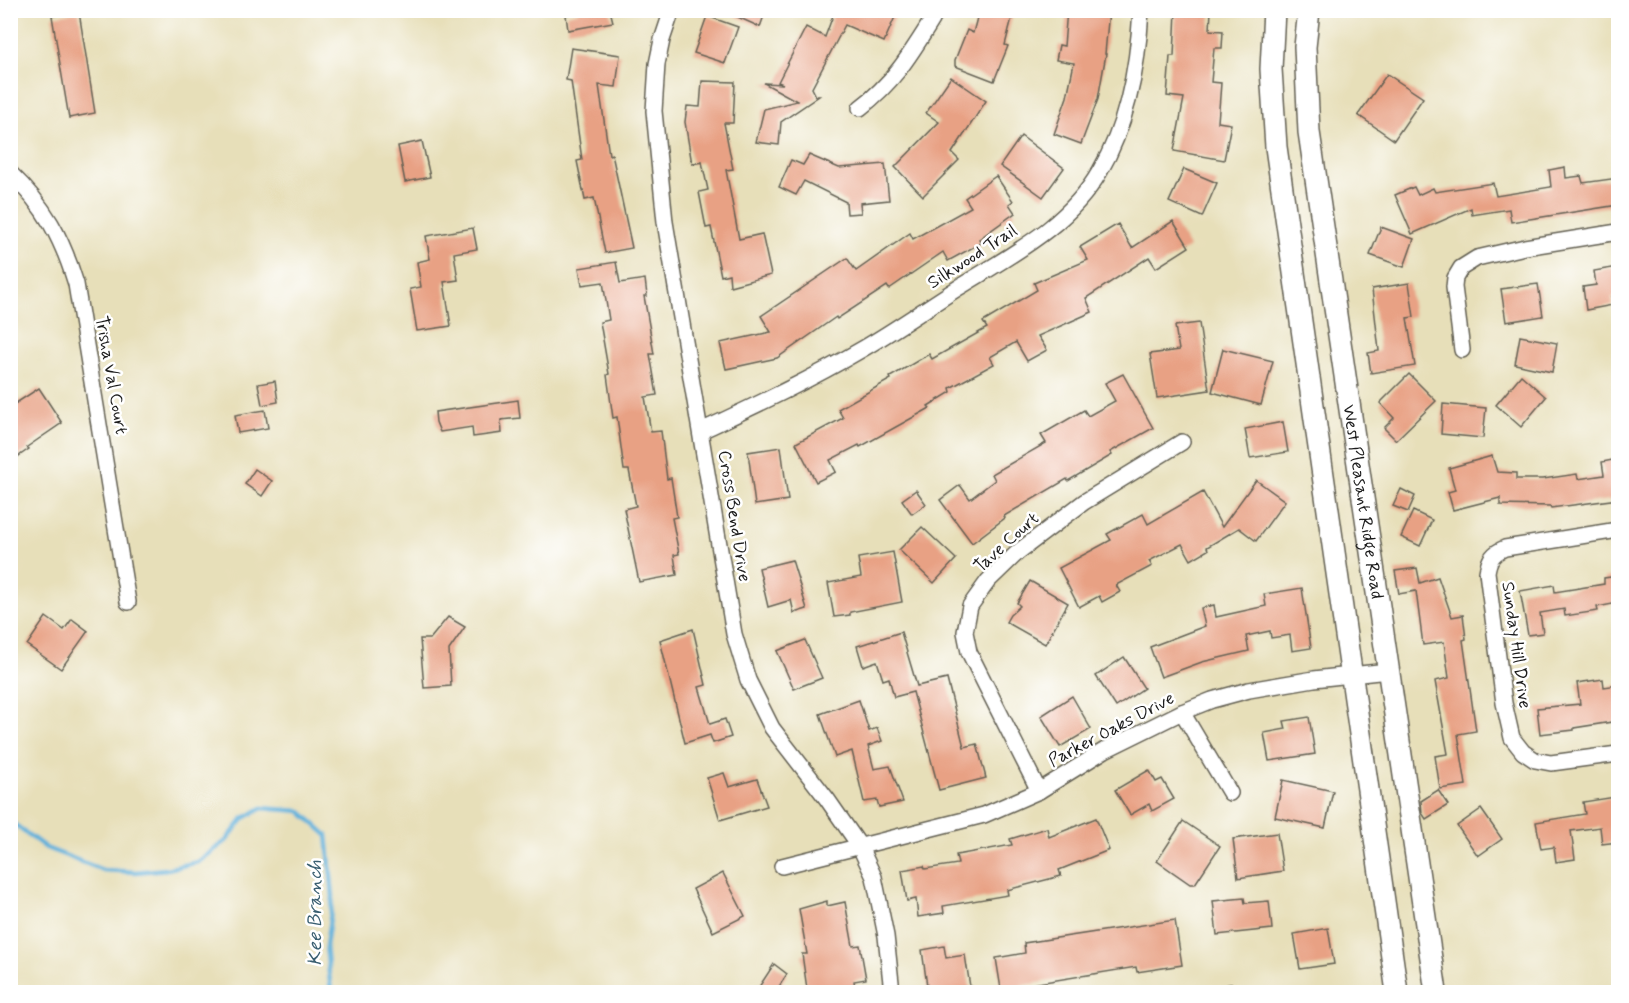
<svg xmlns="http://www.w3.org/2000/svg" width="1629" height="1003" viewBox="0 0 1629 1003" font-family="Mynerve,sans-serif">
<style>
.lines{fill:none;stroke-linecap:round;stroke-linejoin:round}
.stream{stroke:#5fb0da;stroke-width:4.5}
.building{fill:#e8a184}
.minor-casing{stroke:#636053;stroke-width:18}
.secondary-casing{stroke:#636053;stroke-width:24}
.minor{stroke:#fff;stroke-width:15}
.secondary{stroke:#fff;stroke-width:21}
.labels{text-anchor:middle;stroke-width:5;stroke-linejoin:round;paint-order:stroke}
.street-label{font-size:18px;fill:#1c1c1c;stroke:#fff}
.water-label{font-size:20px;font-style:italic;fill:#3a5f71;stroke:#fff}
</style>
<rect width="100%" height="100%" fill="#fff"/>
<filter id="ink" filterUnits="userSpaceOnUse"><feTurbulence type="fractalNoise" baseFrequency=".0167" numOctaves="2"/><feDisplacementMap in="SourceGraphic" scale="12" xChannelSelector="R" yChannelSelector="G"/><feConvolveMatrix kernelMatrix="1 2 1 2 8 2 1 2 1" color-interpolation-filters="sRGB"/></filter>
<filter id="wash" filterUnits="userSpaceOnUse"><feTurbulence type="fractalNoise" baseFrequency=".008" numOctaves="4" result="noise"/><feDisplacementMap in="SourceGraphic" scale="24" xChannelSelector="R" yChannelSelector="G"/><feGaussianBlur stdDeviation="1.35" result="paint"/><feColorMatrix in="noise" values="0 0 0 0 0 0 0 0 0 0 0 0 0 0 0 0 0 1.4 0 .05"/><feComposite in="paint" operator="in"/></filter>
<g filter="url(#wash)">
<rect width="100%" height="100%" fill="#e7dfb9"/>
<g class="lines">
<!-- stream -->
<polyline class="stream" points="10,821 46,848 103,870 135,872 167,869 198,862 226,841 244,818 262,808 300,811 327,835 333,897 326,946 331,992"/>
</g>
<g id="blocks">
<!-- building -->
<g class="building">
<polygon points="579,10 610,10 613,22 568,30 566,15 579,12"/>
<polygon points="722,10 766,10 760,27"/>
<polygon points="835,10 898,10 884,42 845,25 812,88 816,96 819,96 781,122 779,145 756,142 764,109 797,101 764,83 783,84 778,82 806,27 825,37"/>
<polygon points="979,10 1014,10 1005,45 1008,46 994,81 955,66 955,60 967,30 973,33"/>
<polygon points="1067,10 1109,10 1105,54 1106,54 1098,99 1081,144 1054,134 1067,97 1074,63 1056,60 1059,45 1064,46"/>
<polygon points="1176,10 1211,10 1210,30 1223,31 1222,48 1214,48 1211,82 1221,83 1218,122 1231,124 1224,160 1174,151 1184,98 1167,96 1170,56 1174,56"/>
<polygon points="79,12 95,113 69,118 52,16"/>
<polygon points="707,16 738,27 725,63 694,53"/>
<polygon points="571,48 620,55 616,87 599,85 609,155 612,154 632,248 605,253 594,198 585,200 577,161 582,160 571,81 566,80"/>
<polygon points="1387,74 1423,98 1394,140 1358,115"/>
<polygon points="951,77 986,101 952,153 959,160 923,196 895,167 939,122 926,113"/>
<polygon points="702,81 735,82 733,123 724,123 733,169 726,170 739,239 762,234 771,275 730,286 729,274 721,276 711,227 706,228 699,192 708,190 702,162 692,164 685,122 687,106 700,107"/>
<polygon points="1021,136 1064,168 1043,197 1000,166"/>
<polygon points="422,141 430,177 405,182 398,146"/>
<polygon points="809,155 839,168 885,164 889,200 860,203 861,213 847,214 846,202 804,181 796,195 779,187 791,160 803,165"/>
<polygon points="1565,167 1566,178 1581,176 1583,183 1618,178 1618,205 1511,222 1509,209 1472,215 1471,208 1412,234 1395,195 1414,187 1418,195 1433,188 1435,192 1493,183 1496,196 1551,187 1549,170"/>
<polygon points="1184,169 1217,183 1202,217 1169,202"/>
<polygon points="996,176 1013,201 1009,204 1015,213 979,239 981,243 948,261 943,252 889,289 887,286 837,319 836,317 777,358 726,369 720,343 771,332 761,316 847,258 856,271 910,233 913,239 971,207 965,198"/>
<polygon points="1173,221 1189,247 1156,268 1149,257 1086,298 1092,312 1038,336 1047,350 1027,361 1016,342 990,357 994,364 950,388 951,392 928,406 930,408 860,447 859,445 830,460 836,472 816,482 796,443 843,418 838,409 891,379 890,377 929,354 932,359 987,328 983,322 1037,290 1034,283 1088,260 1080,247 1118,224 1132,248"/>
<polygon points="1381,227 1414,239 1404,267 1370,255"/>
<polygon points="473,228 477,249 454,253 458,280 444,282 451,326 417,331 410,289 421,287 417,262 430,259 426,236"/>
<polygon points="616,262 620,283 645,279 647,296 644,296 654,354 650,354 657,395 645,397 651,432 661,431 667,479 671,478 677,517 672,518 679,554 674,555 677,575 639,582 624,509 636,506 629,470 624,470 617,417 613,418 607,375 609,374 600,322 609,320 603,282 582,285 579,268"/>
<polygon points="1618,267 1618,296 1612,297 1613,305 1586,310 1583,287 1596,285 1594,271"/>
<polygon points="1409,283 1414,317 1407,318 1415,366 1371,373 1368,353 1379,351 1372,289"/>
<polygon points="1538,284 1543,316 1506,322 1501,289"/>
<polygon points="1199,323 1209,390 1157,398 1150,354 1179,350 1175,326"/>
<polygon points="1520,336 1557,343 1552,372 1515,364"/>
<polygon points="1223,349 1273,361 1261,405 1212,392"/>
<polygon points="1123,374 1153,428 1110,452 1112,455 1068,481 1067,479 1004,516 1005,518 972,543 940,500 960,485 970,499 995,480 992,474 1046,443 1041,435 1084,410 1088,416 1115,401 1105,383"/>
<polygon points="1409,374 1436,401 1396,440 1384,428 1394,418 1380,403"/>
<polygon points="1521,375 1546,397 1521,427 1496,405"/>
<polygon points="275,381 278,402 262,405 258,384"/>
<polygon points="39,388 62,423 27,447 29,449 10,462 10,407"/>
<polygon points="518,400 520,418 501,420 502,433 473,437 472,427 440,432 436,422 435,412"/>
<polygon points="1443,404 1486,408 1483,438 1441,434"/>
<polygon points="265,410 268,428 238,433 235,415"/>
<polygon points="1283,422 1288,452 1250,458 1245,429"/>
<polygon points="781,447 788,500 755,505 748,452"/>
<polygon points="1492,456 1497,472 1516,473 1516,479 1543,479 1577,474 1578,479 1604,475 1602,462 1618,459 1618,499 1551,508 1550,506 1500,505 1500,498 1453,510 1448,492 1455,490 1449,468"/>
<polygon points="255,469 272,481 262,496 245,484"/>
<polygon points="1256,480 1285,501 1256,541 1239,528 1207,547 1208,550 1191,560 1182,544 1149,561 1152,566 1116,585 1120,592 1102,602 1099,596 1079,607 1059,568 1111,540 1107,534 1143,514 1148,524 1203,492 1222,527"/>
<polygon points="1401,489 1415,496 1408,512 1393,506"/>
<polygon points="916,490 926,504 912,514 902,500"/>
<polygon points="1413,511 1432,520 1420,546 1401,537"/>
<polygon points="922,527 956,559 934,583 899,550"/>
<polygon points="893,552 902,602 850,612 850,615 834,617 828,583 861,577 858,558"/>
<polygon points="792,560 807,609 794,613 791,600 768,607 759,568"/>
<polygon points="1417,568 1420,583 1438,577 1452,617 1463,615 1466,639 1463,640 1476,731 1458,734 1466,785 1440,789 1435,756 1448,754 1435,681 1449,678 1444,642 1423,645 1416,591 1399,594 1395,571"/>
<polygon points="1618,576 1618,603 1597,607 1598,611 1565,616 1564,609 1540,613 1543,633 1528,635 1520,591 1554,585 1555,592 1604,584 1604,578"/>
<polygon points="1030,581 1068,603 1045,644 1006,622 1010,615 1020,606 1017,603"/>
<polygon points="1302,588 1311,648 1292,651 1290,635 1271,638 1270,631 1246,636 1249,651 1202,662 1161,677 1150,647 1205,626 1201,608 1214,605 1216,617 1266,606 1264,594"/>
<polygon points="46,617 64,630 72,619 88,631 61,669 27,645"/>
<polygon points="448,617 465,627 449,650 451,686 424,688 420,639 430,639"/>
<polygon points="693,629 706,685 699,687 710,724 725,719 731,737 713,743 710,735 685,743 660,640"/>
<polygon points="901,632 917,686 947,679 964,747 977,744 986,778 939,790 913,692 894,697 889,678 883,680 877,661 863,666 857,646"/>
<polygon points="805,640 822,678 794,689 777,651"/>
<polygon points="1124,657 1144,688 1116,707 1096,676"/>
<polygon points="1603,679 1604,687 1618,685 1618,721 1574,728 1574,730 1540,734 1537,708 1580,704 1577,683"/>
<polygon points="1072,696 1091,729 1060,747 1041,716"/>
<polygon points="859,700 869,731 877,728 882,741 868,746 874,769 890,766 903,802 879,807 877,800 864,802 852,751 835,757 820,714"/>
<polygon points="1309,717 1315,754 1269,761 1264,733 1286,729 1284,721"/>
<polygon points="1149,770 1156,782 1162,779 1174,799 1152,811 1149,804 1130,815 1115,790"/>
<polygon points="724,773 729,787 757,779 767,806 720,820 707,778"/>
<polygon points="1283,780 1333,791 1325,828 1275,817"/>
<polygon points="1438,790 1448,805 1426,819 1422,813 1421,801"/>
<polygon points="1615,797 1618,842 1602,844 1600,827 1571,831 1575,859 1556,862 1554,847 1541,849 1536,822 1585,814 1583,802"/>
<polygon points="1481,809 1502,839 1478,856 1457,826"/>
<polygon points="1096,818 1109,850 1059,870 1061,876 1007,890 1008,895 943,906 944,913 918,917 916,899 907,901 902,870 924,866 925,869 958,864 956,855 1012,845 1010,839 1047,828 1049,837"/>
<polygon points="1183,821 1220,846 1195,884 1190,884 1157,861"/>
<polygon points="1277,833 1283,871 1238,878 1233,839"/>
<polygon points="723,873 745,916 713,932 693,889"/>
<polygon points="1244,898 1245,903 1269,901 1272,929 1217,935 1213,901"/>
<polygon points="827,901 827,906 845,902 853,946 860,945 866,979 854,981 856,993 831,993 830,987 807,989 802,954 807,954 799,909"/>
<polygon points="1175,920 1182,965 1137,972 1136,967 1001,989 996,958 1025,953 1024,943"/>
<polygon points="1328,928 1334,964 1300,969 1294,934"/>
<polygon points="944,946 946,958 965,955 971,993 928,993 922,950"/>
<polygon points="774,964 787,974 775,993 755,993"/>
</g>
</g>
</g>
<g filter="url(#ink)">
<use href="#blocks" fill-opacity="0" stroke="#636053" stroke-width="1.5"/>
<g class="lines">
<!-- minor casing -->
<g class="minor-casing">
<g id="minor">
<polyline points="672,10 662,40 657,64 654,111 665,222 734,634 748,680 772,728 827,799 859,845 874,877 886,936 892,992"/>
<path d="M860,108C894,82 910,55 932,20L936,10"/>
<path d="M10,173C45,206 62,238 76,284L128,602"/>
<polyline points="1462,350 1454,287 1455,278 1461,268 1477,258 1525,247 1618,232"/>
<path d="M701,431C754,406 808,381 859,351C892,332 925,309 958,288C1009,256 1069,226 1100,171C1128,123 1138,66 1141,10"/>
<path d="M1618,530L1505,548C1493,553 1489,559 1487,572L1504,703L1512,738L1523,752L1535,760L1551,763L1618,754"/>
<polyline points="1182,712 1230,793"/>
<polyline points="1039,791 969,652 965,632 970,606 988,581 1018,552 1084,502 1182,442"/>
<polyline points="782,866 984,815 1039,791 1105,750 1182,712 1212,700 1249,690 1314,679 1388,671"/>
<polyline points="1230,992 1237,992"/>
</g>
</g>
<!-- secondary casing -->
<g class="secondary-casing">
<g id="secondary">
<polyline points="1274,10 1271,69 1276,147 1397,992"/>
<path id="s1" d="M1309,10L1305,47L1309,132L1436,992"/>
</g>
</g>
<!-- minor -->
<use href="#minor" class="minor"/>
<!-- secondary -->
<use href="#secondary" class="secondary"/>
</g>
</g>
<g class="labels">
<!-- street labels -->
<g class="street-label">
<text transform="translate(972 256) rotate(-33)" y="6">Silkwood Trail</text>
<text transform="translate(112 375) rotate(80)" y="6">Trisha Val Court</text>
<text dy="6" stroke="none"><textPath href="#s1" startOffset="496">West Pleasant Ridge Road</textPath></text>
<text transform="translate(735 516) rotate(81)" y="6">Cross Bend Drive</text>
<text transform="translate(1006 542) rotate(-42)" y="6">Tave Court</text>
<text transform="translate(1517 645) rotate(82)" y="6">Sunday Hill Drive</text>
<text transform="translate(1111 729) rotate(-28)" y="6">Parker Oaks Drive</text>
</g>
<!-- water labels -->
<g class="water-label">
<text transform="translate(314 913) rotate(-90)" y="7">Kee Branch</text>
</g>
</g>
<!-- margin -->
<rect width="1629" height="1003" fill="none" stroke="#fff" stroke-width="36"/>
</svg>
